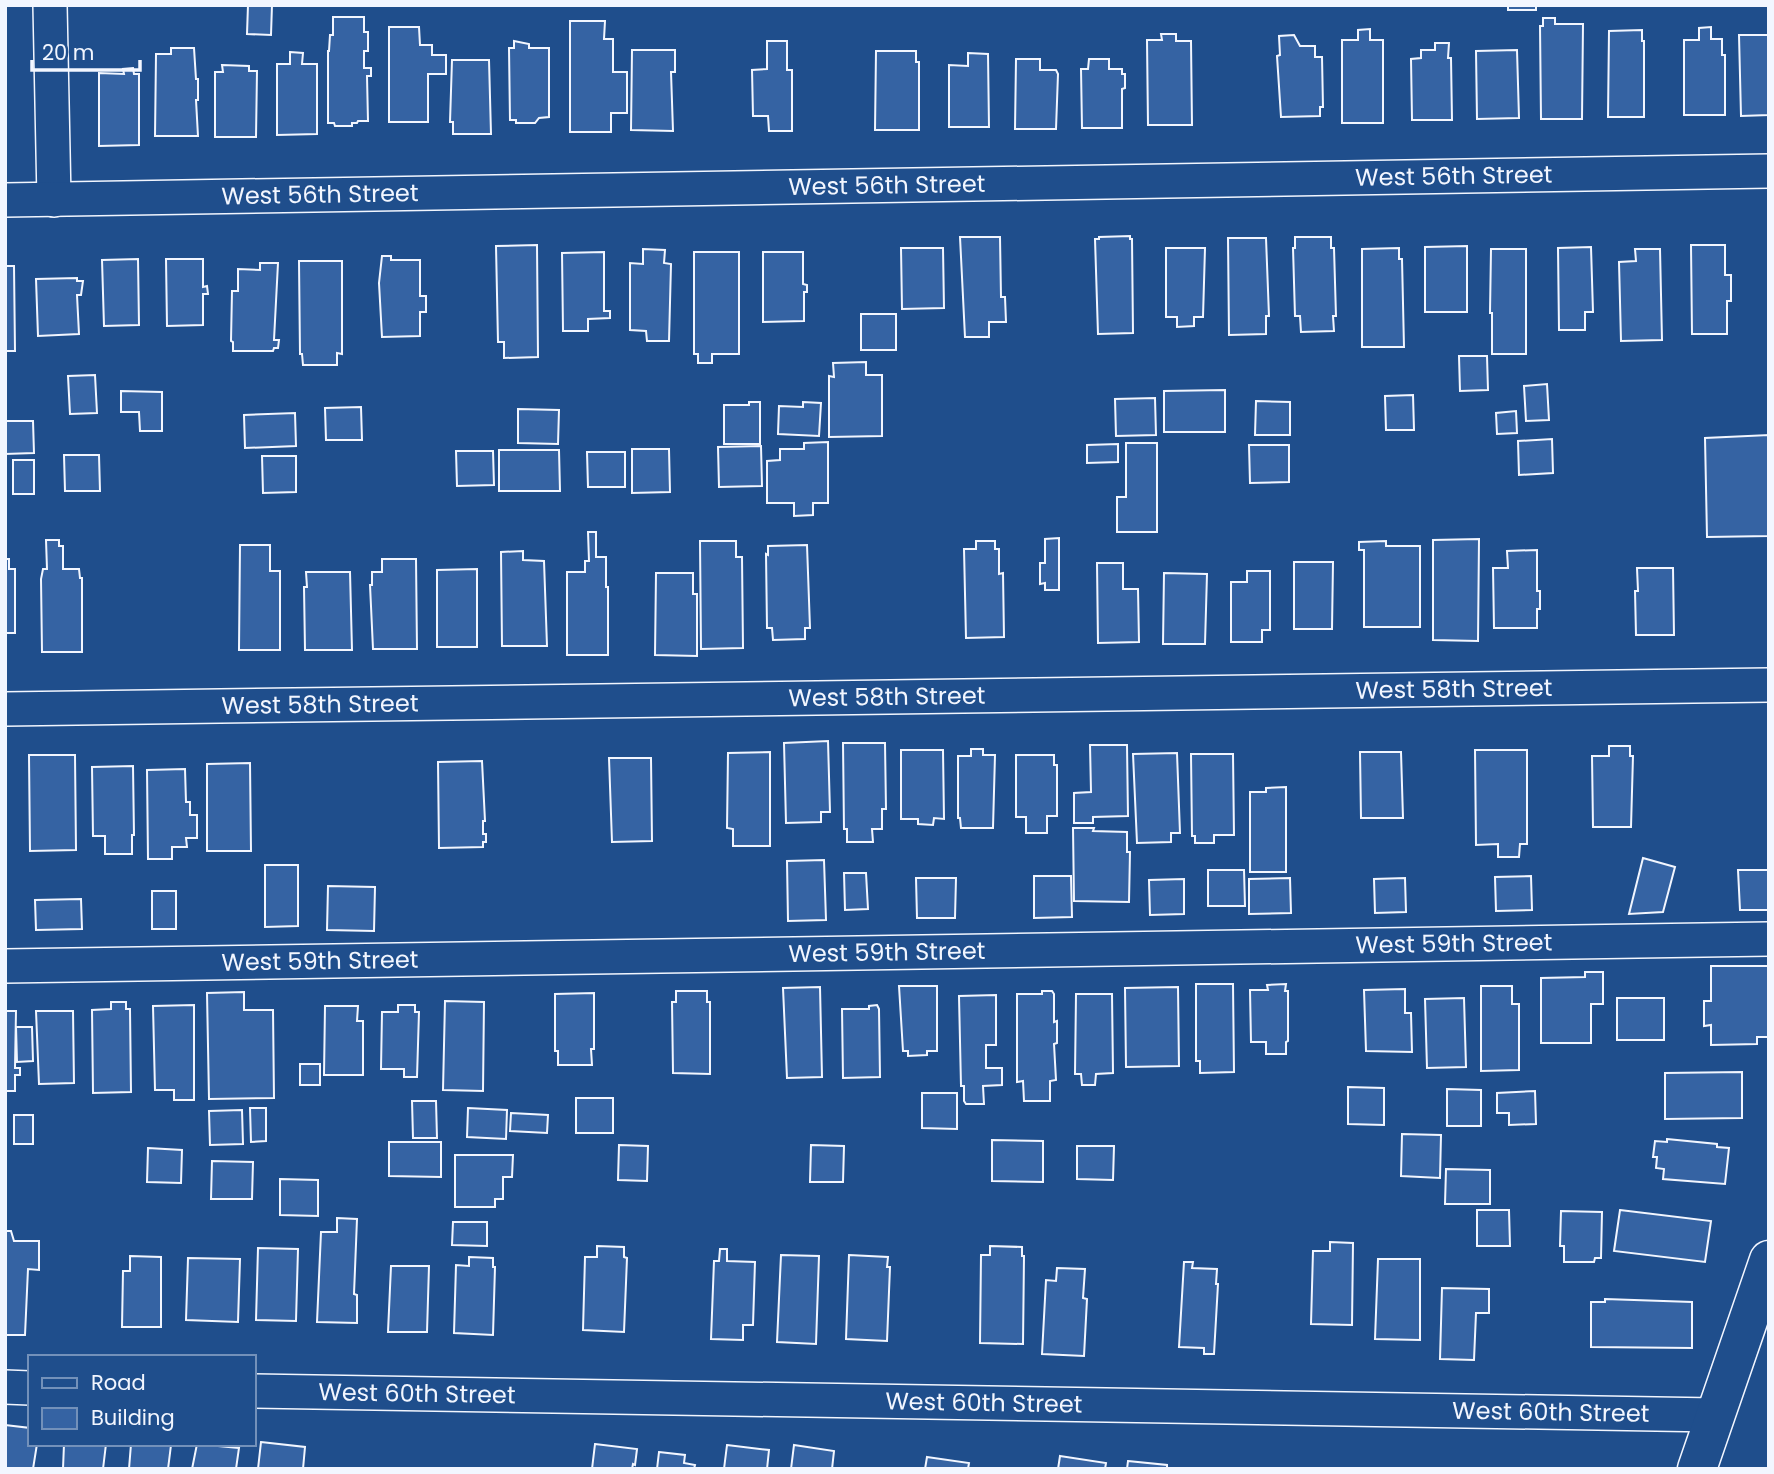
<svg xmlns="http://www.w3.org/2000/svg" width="1774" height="1474" viewBox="0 0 1774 1474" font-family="Poppins,sans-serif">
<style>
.building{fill:#3563a3;stroke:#f2f6ff;stroke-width:2}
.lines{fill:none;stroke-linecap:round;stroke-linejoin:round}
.minor-casing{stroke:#f2f6ff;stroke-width:36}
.secondary-casing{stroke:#f2f6ff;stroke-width:41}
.minor{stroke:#1f4e8c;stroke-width:33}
.secondary{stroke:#1f4e8c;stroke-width:38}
.labels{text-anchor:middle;stroke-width:5;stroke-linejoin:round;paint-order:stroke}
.street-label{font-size:24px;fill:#f2f6ff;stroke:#1f4e8c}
</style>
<rect width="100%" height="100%" fill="#1f4e8c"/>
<!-- building -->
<g class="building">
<polygon points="248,5 272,5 271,35 247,34"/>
<rect x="1508" y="5" width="28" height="5"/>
<polygon points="333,17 364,17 364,32 368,32 368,51 364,51 364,68 371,68 371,76 367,76 368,121 358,121 357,123 352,123 352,126 335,126 334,123 328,123 328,51 329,51 330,35 333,35"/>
<polygon points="1543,18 1555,18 1555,24 1583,24 1582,119 1541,119 1540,26 1543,26"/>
<polygon points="570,21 605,21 604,39 613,39 613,72 627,72 627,113 611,113 611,132 570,132"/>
<polygon points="389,27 419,27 420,45 432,45 432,55 446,55 446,74 428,74 428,122 389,122"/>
<polygon points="1711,27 1711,39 1722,39 1722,55 1725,55 1725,115 1684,115 1684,40 1699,40 1699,28"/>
<polygon points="1370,29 1370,40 1383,40 1383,123 1342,123 1342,40 1358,40 1358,30"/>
<polygon points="1642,30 1642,41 1644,41 1644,117 1608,117 1609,31"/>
<polygon points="1161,34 1176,34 1176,41 1191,41 1192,125 1148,125 1147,40 1162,40"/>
<polygon points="1294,35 1300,46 1315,46 1315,57 1322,57 1323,107 1320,107 1320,116 1281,117 1277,56 1280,55 1279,36"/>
<polygon points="1739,35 1769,35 1769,115 1741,116"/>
<polygon points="514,41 529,44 529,48 549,48 549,117 539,118 535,123 516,123 516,120 510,120 509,48 514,48"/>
<polygon points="767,41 787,41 787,70 792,70 792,131 769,131 768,116 753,116 752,70 767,69"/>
<polygon points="1435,43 1449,43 1448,58 1451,58 1452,120 1412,120 1411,59 1421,58 1421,50 1435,50"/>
<polygon points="171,48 194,48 196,79 198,79 198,100 196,100 198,136 155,136 156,54 171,54"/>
<polygon points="632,50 675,50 675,72 671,72 673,131 631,130"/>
<polygon points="1517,50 1519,118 1477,119 1476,51"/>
<polygon points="876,51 916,51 916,62 919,62 919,130 875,130"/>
<polygon points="290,52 303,53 302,64 317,64 317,134 277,135 277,64 290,64"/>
<polygon points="968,53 988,54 989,127 949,127 949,65 968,66"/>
<polygon points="1016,59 1040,59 1040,70 1056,70 1058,74 1056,129 1015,129"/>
<polygon points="1089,59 1109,59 1109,69 1122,69 1122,74 1125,74 1125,88 1122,89 1122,128 1082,128 1081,69 1088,69"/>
<polygon points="452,60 489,60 491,134 453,134 453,122 450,122"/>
<polygon points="222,65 249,66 249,71 257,71 256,137 215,137 215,72 223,72"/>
<polygon points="133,68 134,74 139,74 139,145 99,146 99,73 124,74 123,69"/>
<polygon points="1130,236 1130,239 1132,239 1133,333 1098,334 1095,239 1099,239 1099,237"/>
<polygon points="960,237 1000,237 1001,297 1005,297 1006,322 989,322 989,337 965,337"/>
<polygon points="1295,237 1331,237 1331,248 1334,248 1336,316 1333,316 1334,331 1301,332 1300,316 1295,316 1293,248 1295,248"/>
<polygon points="1228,238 1266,238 1269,316 1266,316 1266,334 1229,335"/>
<polygon points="537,245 538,357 504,358 504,342 498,342 496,246"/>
<polygon points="1691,245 1725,245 1725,275 1731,275 1731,301 1727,301 1727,334 1692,334"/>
<polygon points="1467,246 1467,312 1425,312 1425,247"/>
<polygon points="1591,247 1593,312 1585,312 1585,330 1559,330 1558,248"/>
<polygon points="901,248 943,248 944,308 902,309"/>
<polygon points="1166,248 1205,248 1203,317 1194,317 1194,326 1177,327 1177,317 1166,317"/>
<polygon points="1399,248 1399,259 1402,259 1404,347 1362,347 1362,249"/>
<polygon points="643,249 665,250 664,263 671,264 669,341 647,341 646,331 630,330 630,263 643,264"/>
<polygon points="1491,249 1526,249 1526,354 1492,354 1492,313 1490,313"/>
<polygon points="1635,249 1660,249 1662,340 1621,341 1619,262 1636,261"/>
<polygon points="604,252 604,311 610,311 610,318 588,319 588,331 563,331 562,253"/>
<polygon points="694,252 739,252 739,354 712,354 712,363 698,363 698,354 694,354"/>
<polygon points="763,252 803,252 803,284 807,285 807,292 804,292 804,321 763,322"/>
<polygon points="382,256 391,256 391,260 420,260 420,296 426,296 426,312 420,312 420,336 382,337 379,283"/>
<polygon points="138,259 139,325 104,326 102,260"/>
<polygon points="166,259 203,259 203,287 207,286 208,294 203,294 203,325 167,326"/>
<polygon points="299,261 342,261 342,354 337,353 337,365 303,365 302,354 300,354"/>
<polygon points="260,263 278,263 274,340 279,340 278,348 274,348 273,351 233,351 233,342 231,341 232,291 238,291 238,269 260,270"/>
<polygon points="5,266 14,266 15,351 6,351 5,359"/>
<polygon points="77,278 77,281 83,281 81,295 77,295 79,334 38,336 36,279"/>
<rect x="861" y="314" width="35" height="36"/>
<polygon points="1459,356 1487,356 1488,390 1460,391"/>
<polygon points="866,362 866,375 882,375 882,436 829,437 829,376 834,377 833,363"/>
<polygon points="95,375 97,413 70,414 68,376"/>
<polygon points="1547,384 1549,420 1526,421 1524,386"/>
<polygon points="1225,390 1225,432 1164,432 1164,391"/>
<polygon points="121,391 162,392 162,431 140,431 139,412 121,412"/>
<polygon points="1413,395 1414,430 1386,430 1385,396"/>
<polygon points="1155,398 1156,435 1116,436 1115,399"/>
<polygon points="1256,401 1290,402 1290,435 1255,435"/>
<polygon points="749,402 760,402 760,444 724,444 724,405 749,405"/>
<polygon points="803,402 821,403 819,436 778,434 779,406 803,407"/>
<polygon points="361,407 362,440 326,440 325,408"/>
<polygon points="518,409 559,410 558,444 518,443"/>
<polygon points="1516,411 1517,433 1497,434 1496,413"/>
<polygon points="295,413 296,446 245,448 244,415"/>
<polygon points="5,421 33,421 34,453 5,454"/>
<polygon points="1769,435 1769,536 1707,537 1705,438"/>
<polygon points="1552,439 1553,473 1519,475 1518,441"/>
<polygon points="828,442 828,503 813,503 813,515 794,516 794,503 767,503 767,461 780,460 780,449 804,449 804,443"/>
<polygon points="1126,443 1157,443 1157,532 1117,532 1117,497 1126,497"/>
<polygon points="1118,444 1118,462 1087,463 1087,445"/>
<polygon points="1249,445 1289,445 1289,482 1250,483"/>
<polygon points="761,446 762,486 719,487 718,447"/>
<polygon points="632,449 669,449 670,492 632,493"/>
<polygon points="499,450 559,450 560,491 499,491"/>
<polygon points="456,451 493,451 494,485 457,486"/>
<polygon points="587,452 625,452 625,487 588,487"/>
<polygon points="64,455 99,455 100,491 65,491"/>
<polygon points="262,456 296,456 296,492 263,493"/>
<rect x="13" y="460" width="21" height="34"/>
<polygon points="588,532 596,532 596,557 606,557 606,587 608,587 608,655 567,655 567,572 585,572 585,561 589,561"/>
<polygon points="1059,538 1059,590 1045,590 1045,583 1040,584 1040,563 1045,563 1045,539"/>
<polygon points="1479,539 1478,641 1433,640 1433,540"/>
<polygon points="46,540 59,540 59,546 63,546 63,569 79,569 80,578 82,578 82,652 42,652 41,579 43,569 47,569"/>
<polygon points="700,541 736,541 736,557 742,557 743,648 701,649"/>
<polygon points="976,541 995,541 995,549 999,549 999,574 1003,573 1004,637 966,638 964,549 976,549"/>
<polygon points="1386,541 1386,546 1420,546 1420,627 1364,627 1364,550 1359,550 1359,542"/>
<polygon points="240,545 270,545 270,571 280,571 280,650 239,650"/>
<polygon points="807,545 810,628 805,628 805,639 773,640 772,628 767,628 766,554 768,555 768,546"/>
<polygon points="1537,550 1537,591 1540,591 1540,609 1537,609 1537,628 1494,628 1493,568 1508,568 1507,551"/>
<polygon points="523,551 523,560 544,561 547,646 502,646 501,552"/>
<polygon points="5,559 9,559 9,569 15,569 15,633 5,633"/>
<polygon points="382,559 416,559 417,649 373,649 370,585 372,585 372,572 382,572"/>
<polygon points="1294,562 1333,562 1332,629 1294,629"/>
<polygon points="1097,563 1123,563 1123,589 1138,589 1139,642 1098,643"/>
<polygon points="1637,568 1673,568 1674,635 1636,635 1635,591 1638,591"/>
<polygon points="477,569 477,647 437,647 437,570"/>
<polygon points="1247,571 1270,571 1270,630 1262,630 1262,642 1231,642 1231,582 1247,582"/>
<polygon points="306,572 350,572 352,650 305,650 304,587 307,587"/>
<polygon points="656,573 693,573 693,594 697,594 697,656 655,655"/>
<polygon points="1164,573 1207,574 1205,644 1163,644"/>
<polygon points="828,741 830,812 821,812 821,822 786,823 784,743"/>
<polygon points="843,743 885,743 886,809 882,809 882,829 872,829 873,842 847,842 847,829 844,829"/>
<polygon points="1090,745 1127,745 1128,816 1093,817 1093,823 1074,823 1074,793 1091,792"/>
<polygon points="1609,746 1630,746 1630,756 1633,756 1631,827 1593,827 1592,756 1609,756"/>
<polygon points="971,749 983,749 983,755 995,755 993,828 961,828 960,818 958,818 958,756 971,756"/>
<polygon points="901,750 943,750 944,819 934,818 933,825 918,824 918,819 901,819"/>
<polygon points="1475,750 1527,750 1527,844 1520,844 1519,857 1498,857 1498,844 1476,845"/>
<polygon points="770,752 770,846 733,846 733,829 727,828 728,753"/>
<polygon points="1360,752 1401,752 1403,818 1361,818"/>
<polygon points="1177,753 1180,833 1171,833 1171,842 1137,843 1133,754"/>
<polygon points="1191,754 1233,754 1234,835 1214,835 1214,843 1195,843 1195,836 1192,836"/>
<polygon points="29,755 75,755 76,850 30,851"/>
<polygon points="1016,755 1054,755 1054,765 1057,765 1057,816 1047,816 1047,833 1026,833 1026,817 1016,817"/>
<polygon points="609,758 651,758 652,841 612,842"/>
<polygon points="482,761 485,821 483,821 483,834 486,834 486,842 483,842 483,847 439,848 438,762"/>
<polygon points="250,763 251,851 207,851 207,764"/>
<polygon points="133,766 134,835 132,835 132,854 105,854 105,836 93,836 92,767"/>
<polygon points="185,769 186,802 190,802 190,815 197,815 197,838 186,838 187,847 172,847 172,859 148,859 147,770"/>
<polygon points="1286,787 1286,872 1250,872 1250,792 1266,792 1266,788"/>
<polygon points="1073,828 1094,828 1093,831 1127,832 1127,852 1130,852 1129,902 1074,901"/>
<polygon points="1643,858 1675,867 1663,912 1629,914"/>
<polygon points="824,860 826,920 788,921 787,861"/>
<polygon points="265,865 298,865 298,926 265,927"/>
<polygon points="1208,870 1244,870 1245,906 1208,906"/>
<polygon points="1738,870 1769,870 1769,910 1740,910"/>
<polygon points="844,873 866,873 868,909 845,910"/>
<polygon points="1034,876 1071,876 1072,917 1034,918"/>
<polygon points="1531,876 1532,910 1496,911 1495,877"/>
<polygon points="916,878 956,878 955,918 917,918"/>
<polygon points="1290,878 1291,913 1249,914 1249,879"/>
<polygon points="1405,878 1406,912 1375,913 1374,879"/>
<polygon points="1184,879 1184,914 1150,915 1149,880"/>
<polygon points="328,886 375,887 374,931 327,930"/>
<rect x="152" y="891" width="24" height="38"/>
<polygon points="81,899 82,929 36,930 35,900"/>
<polygon points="1711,966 1769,966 1769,1044 1769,1037 1757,1037 1757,1044 1711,1045 1711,1025 1704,1026 1704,1001 1711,1001"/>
<polygon points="1585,972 1603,972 1603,1004 1591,1004 1591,1043 1541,1043 1541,978 1585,977"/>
<polygon points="1196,984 1233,984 1234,1072 1200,1073 1200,1061 1196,1061"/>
<polygon points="1286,984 1285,991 1288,991 1288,1041 1286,1042 1286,1054 1266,1054 1266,1042 1251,1042 1250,990 1268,990 1267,985"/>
<polygon points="899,986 937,986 937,1051 927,1051 927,1055 908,1056 908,1051 903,1051"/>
<polygon points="1481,986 1512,986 1512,1004 1519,1004 1519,1070 1481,1071"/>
<polygon points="820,987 822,1077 787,1078 783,988"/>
<polygon points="1178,987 1179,1066 1126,1067 1125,988"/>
<polygon points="1405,989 1405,1013 1411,1013 1412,1052 1366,1051 1364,990"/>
<polygon points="676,991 707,991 707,1002 710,1002 710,1074 673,1073 672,1002 676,1002"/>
<polygon points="1042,991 1052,991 1054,994 1054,1022 1057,1021 1057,1043 1054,1044 1056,1080 1050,1081 1050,1101 1024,1101 1023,1081 1017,1082 1017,994 1042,994"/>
<polygon points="244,992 244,1010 273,1010 274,1098 209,1099 207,993"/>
<polygon points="594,993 594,1049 591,1049 592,1065 558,1065 558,1051 555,1051 555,994"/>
<polygon points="1076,994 1112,994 1113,1073 1096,1074 1095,1085 1082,1085 1081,1074 1075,1074"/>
<polygon points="996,995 996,1045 986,1045 986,1068 1002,1068 1002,1085 983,1086 984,1104 966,1104 964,1101 964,1086 961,1086 959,996"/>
<polygon points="1464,998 1466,1067 1427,1068 1425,999"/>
<rect x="1617" y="998" width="47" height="42"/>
<polygon points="445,1001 484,1002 483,1091 443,1090"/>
<polygon points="111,1002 126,1002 126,1009 130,1009 131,1092 93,1093 92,1010 111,1009"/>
<polygon points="194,1005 194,1100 174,1100 174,1090 155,1090 153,1006"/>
<polygon points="398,1005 415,1005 415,1012 419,1012 417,1077 404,1077 404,1069 381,1069 382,1012 398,1012"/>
<polygon points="877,1005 879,1009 880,1077 843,1078 842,1009 869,1009 869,1006"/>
<polygon points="325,1006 358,1006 357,1021 363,1021 363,1075 324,1075"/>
<polygon points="5,1011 16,1011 15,1068 20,1068 20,1075 15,1075 15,1091 5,1091"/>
<polygon points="36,1011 73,1011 74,1083 39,1084"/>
<polygon points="16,1027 32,1027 33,1061 17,1062"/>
<rect x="300" y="1064" width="20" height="21"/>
<polygon points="1742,1072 1742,1118 1665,1119 1665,1073"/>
<polygon points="1348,1087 1384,1088 1384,1125 1348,1124"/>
<polygon points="1447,1089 1481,1090 1481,1126 1447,1126"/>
<polygon points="1535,1091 1536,1124 1509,1125 1509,1113 1497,1113 1497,1093"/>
<polygon points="922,1093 957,1093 957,1129 922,1128"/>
<rect x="576" y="1098" width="37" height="35"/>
<polygon points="412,1101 436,1101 437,1138 413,1138"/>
<polygon points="250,1108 266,1108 266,1141 251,1142"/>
<polygon points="468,1108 507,1110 506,1139 467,1137"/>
<polygon points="242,1110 243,1144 210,1145 209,1111"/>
<polygon points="511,1113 548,1115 547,1133 510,1131"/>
<rect x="14" y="1115" width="19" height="29"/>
<polygon points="1402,1134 1441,1135 1440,1178 1401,1176"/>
<polygon points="1667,1139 1717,1144 1717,1147 1729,1148 1725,1184 1663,1179 1664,1169 1656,1168 1657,1157 1653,1157 1655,1141 1667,1142"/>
<polygon points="992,1140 1043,1141 1043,1182 992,1181"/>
<polygon points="389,1142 441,1142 441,1177 389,1176"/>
<polygon points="619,1145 648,1146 647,1181 618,1180"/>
<polygon points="811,1145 844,1146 843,1182 810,1182"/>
<polygon points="1077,1146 1114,1146 1113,1180 1077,1179"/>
<polygon points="148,1148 182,1150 181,1183 147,1182"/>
<polygon points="455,1155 513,1155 512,1177 503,1177 503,1199 495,1199 495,1207 455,1207"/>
<polygon points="212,1161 253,1162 252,1199 211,1199"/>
<polygon points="1446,1169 1490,1170 1490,1204 1445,1204"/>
<polygon points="280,1179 318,1180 318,1216 280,1215"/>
<polygon points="1477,1210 1509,1210 1510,1246 1477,1246"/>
<polygon points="1620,1210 1711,1221 1705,1262 1614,1251"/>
<polygon points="1561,1211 1602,1212 1601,1258 1595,1258 1594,1262 1564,1262 1564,1246 1560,1246"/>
<polygon points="337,1218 357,1219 354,1294 357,1295 357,1323 317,1322 321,1232 337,1232"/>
<polygon points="453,1222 487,1222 487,1246 452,1245"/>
<polygon points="5,1231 11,1231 14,1241 39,1241 39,1270 28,1269 25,1335 5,1335"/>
<polygon points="1330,1242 1353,1243 1352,1325 1311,1324 1313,1251 1330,1251"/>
<polygon points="597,1246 624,1247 624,1257 627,1258 624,1332 583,1330 585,1257 597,1257"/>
<polygon points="990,1246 1022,1247 1022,1256 1024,1256 1023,1344 980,1343 981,1255 990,1255"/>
<polygon points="258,1248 298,1249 296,1321 256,1320"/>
<polygon points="720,1249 727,1249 727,1261 755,1262 753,1325 743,1325 743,1340 711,1339 714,1261 719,1261"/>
<polygon points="781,1255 819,1256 816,1344 777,1342"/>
<polygon points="849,1255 888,1257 887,1267 890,1267 887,1341 846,1339"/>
<polygon points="130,1256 161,1257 161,1327 122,1327 123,1271 130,1271"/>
<polygon points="469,1257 493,1258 493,1267 495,1267 493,1335 454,1333 456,1265 469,1266"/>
<polygon points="188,1258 240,1259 238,1322 186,1320"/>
<polygon points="1378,1259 1420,1259 1420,1340 1375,1339"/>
<polygon points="1184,1262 1193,1262 1192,1268 1217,1269 1216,1284 1218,1284 1214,1354 1204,1354 1204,1348 1179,1347"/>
<polygon points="391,1266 429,1266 427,1332 388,1332"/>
<polygon points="1057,1268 1085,1269 1083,1298 1087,1299 1084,1356 1042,1354 1046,1280 1056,1281"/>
<polygon points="1442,1288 1489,1289 1489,1313 1476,1313 1474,1360 1440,1359"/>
<polygon points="1605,1299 1692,1302 1692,1348 1591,1347 1591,1302 1605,1302"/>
<polygon points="5,1425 30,1428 30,1444 37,1444 33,1469 5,1469"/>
<polygon points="261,1442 305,1447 303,1469 258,1469"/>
<polygon points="64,1444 106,1444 103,1469 63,1469"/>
<polygon points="131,1444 171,1445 168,1469 129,1469"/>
<polygon points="197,1444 239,1448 236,1469 192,1469"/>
<polygon points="595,1444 637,1449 635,1465 633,1464 632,1469 592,1469"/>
<polygon points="727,1445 769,1450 767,1469 724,1469"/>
<polygon points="794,1445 834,1451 832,1469 791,1469"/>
<polygon points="659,1452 685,1455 684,1463 695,1465 694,1469 657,1469"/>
<polygon points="1060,1456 1106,1463 1105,1469 1058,1469"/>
<polygon points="927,1457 969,1463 968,1469 925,1469"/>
<polygon points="1128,1461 1167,1465 1167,1469 1127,1469"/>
</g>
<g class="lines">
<!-- minor casing -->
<g class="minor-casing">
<g id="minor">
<polyline points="50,5 54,200"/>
<path id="s1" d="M5,200L1769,171"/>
<path id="s2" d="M5,709L1769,685"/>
<path id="s3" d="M5,966L1769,939"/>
<polyline points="5,1387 30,1388"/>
<path id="s4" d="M254,1391L1715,1415"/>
</g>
</g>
<!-- secondary casing -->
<g class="secondary-casing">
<polyline id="secondary" points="1697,1469 1769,1260"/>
</g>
<!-- minor -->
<use href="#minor" class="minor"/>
<!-- secondary -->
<use href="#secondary" class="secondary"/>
</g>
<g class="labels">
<!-- street labels -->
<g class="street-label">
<text dy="8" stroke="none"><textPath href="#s1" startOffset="1449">West 56th Street</textPath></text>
<text dy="8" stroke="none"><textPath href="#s1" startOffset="882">West 56th Street</textPath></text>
<text dy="8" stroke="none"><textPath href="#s1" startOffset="315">West 56th Street</textPath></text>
<text dy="8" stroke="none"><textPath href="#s2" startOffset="1449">West 58th Street</textPath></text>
<text dy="8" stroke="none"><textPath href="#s2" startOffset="882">West 58th Street</textPath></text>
<text dy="8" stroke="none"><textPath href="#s2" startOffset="315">West 58th Street</textPath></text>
<text dy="8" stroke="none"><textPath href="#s3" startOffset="1449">West 59th Street</textPath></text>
<text dy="8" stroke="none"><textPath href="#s3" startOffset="882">West 59th Street</textPath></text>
<text dy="8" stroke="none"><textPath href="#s3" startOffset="315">West 59th Street</textPath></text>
<text dy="8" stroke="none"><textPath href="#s4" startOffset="163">West 60th Street</textPath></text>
<text dy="8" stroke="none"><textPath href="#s4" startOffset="730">West 60th Street</textPath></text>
<text dy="8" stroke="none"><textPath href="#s4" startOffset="1297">West 60th Street</textPath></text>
</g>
</g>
<!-- border -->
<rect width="1774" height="1474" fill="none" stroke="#f2f6ff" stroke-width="14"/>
<!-- legend -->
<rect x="28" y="1355" width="228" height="91" fill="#1f4e8c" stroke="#7391ba" stroke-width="2"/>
<rect x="42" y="1378" width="35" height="10" fill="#1f4e8c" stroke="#7391ba" stroke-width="2"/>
<text x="91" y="1390" font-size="21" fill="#f2f6ff">Road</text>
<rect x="42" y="1408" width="35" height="21" fill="#3563a3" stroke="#7391ba" stroke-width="2"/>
<text x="91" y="1425" font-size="21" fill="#f2f6ff">Building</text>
<!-- scale -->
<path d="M32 60v10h108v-10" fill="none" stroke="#f2f6ff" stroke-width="3.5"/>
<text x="42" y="60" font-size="21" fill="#f2f6ff" stroke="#1f4e8c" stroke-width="5" paint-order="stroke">20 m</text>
</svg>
